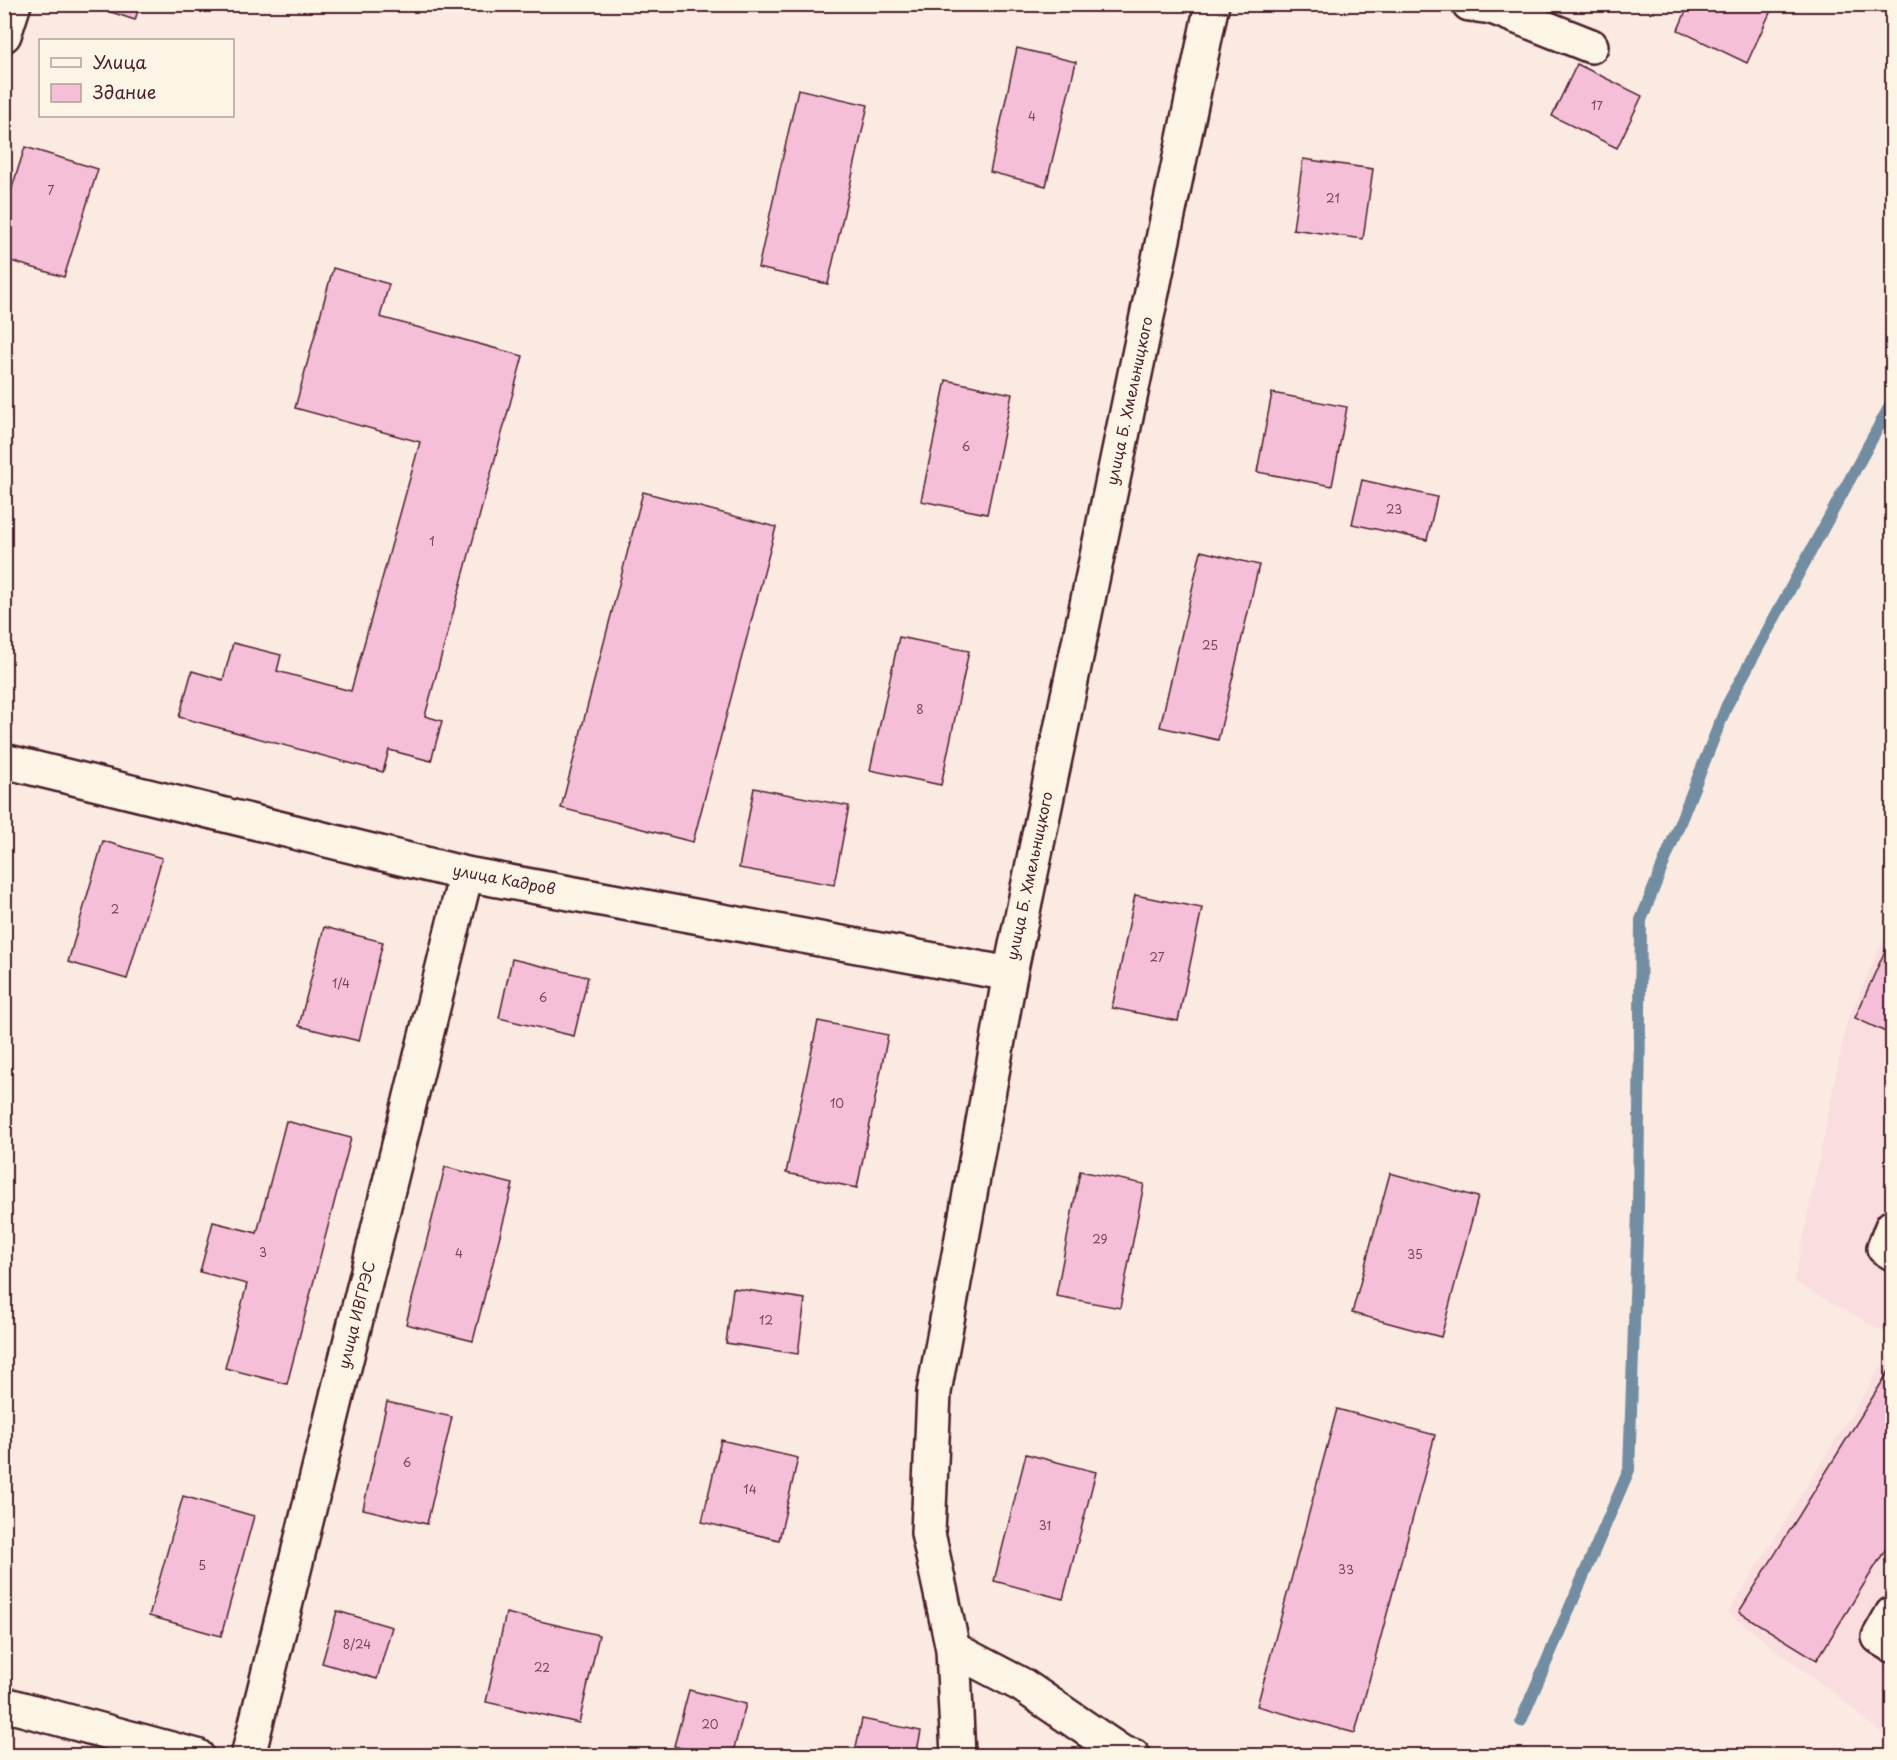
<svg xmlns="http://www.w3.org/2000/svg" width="1897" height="1760" viewBox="0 0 1897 1760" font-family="'Playpen Sans',sans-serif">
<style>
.built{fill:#f9dddf}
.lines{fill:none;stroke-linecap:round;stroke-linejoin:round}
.stream{stroke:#728da1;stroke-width:12}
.building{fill:#f5bfd8;stroke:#4a1f2b;stroke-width:1.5}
.minor-casing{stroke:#4a1f2b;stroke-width:38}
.minor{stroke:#fcf5e5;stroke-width:33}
.labels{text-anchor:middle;stroke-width:4.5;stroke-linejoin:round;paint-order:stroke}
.number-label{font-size:12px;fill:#754756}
.street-label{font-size:15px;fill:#4a1f2b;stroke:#fcf5e5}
</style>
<rect width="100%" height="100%" fill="#fbeae2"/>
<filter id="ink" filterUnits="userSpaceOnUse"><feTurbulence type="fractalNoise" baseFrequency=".0167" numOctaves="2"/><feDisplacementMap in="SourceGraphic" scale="12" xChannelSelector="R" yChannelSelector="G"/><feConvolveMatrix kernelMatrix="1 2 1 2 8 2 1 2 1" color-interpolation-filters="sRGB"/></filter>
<g filter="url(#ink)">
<!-- built -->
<g class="built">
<polygon points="1892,921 1892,1336 1794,1282 1847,1021"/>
<polygon points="1892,1349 1892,1742 1835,1694 1728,1613"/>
</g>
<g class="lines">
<!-- stream -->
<polyline class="stream" points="1521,1721 1629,1470 1638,1211 1641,920 1727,705 1892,402"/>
</g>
<!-- building -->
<g class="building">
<polygon points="87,4 140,4 135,20"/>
<polygon points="1689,4 1774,4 1747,63 1678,30"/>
<polygon points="1017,48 1076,62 1046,186 990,172"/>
<polygon points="1577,64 1642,96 1617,148 1552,116"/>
<polygon points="798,89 868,105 828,284 758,268"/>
<polygon points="25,147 98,169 64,277 4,259 4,213"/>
<polygon points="1303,159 1373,169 1363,239 1293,229"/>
<polygon points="333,268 389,284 380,317 523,356 425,716 442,721 431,761 389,750 383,772 179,717 192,671 223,680 233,643 281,655 277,671 351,691 420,442 295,408"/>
<polygon points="946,380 1012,394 987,514 921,501"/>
<polygon points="1272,393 1347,407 1332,486 1257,472"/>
<polygon points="4,444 11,445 4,465"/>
<polygon points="1362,480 1437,497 1427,540 1352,524"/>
<polygon points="643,492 776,527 693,842 561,808"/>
<polygon points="1201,551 1259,565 1218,740 1160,727"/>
<polygon points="899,637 969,651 941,785 870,770"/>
<polygon points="754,788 849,806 834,885 739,868"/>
<polygon points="103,841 162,858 127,979 68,962"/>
<polygon points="1135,895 1202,908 1178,1021 1112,1008"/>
<polygon points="324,927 383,942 359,1041 299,1026"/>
<polygon points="1892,935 1892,1035 1855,1018"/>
<polygon points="512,959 588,977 574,1036 499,1018"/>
<polygon points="818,1021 888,1035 857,1188 786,1173"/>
<polygon points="286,1121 351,1138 287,1384 225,1368 247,1284 200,1272 213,1222 257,1233"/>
<polygon points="445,1167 513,1184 473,1341 406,1324"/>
<polygon points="1080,1171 1144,1184 1120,1308 1056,1296"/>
<polygon points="1390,1173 1478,1197 1441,1337 1352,1313"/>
<polygon points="733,1288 805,1299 798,1354 726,1343"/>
<polygon points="1892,1366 1892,1539 1817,1660 1739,1612"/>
<polygon points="387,1402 452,1417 427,1524 363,1509"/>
<polygon points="1337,1409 1435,1435 1355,1733 1257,1706"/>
<polygon points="721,1440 798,1458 779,1540 702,1522"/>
<polygon points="1026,1454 1096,1472 1063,1599 994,1581"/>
<polygon points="183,1496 254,1516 221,1636 149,1616"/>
<polygon points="337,1611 392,1627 377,1679 322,1663"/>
<polygon points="506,1613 599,1635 579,1723 486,1702"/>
<polygon points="689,1690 746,1704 732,1756 710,1756 674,1746"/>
<polygon points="862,1719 921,1731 916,1756 854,1756"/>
</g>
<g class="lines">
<!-- minor casing -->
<g class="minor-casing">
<g id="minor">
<polyline points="1469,4 1492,7 1591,46"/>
<polyline points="4,35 14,4"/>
<polyline points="4,761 466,874 1010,974"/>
<polyline points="1892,1227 1884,1248 1892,1253"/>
<polyline points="1892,1614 1879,1637 1892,1645"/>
<polyline points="953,1649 1022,1685 1122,1753 1133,1756"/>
<polyline points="4,1704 197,1756"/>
<polyline points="248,1756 466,874"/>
<polyline points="958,1756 953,1649 928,1533 934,1392 1010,974 1212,4"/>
</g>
</g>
<!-- minor -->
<use href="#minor" class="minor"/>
</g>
</g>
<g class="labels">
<!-- number labels -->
<g class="number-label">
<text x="1597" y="110">17</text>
<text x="1032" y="121">4</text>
<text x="51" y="195">7</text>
<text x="1333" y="203">21</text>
<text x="966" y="451">6</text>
<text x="1394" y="514">23</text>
<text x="432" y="546">1</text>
<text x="1210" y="650">25</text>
<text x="920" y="714">8</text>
<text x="115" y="914">2</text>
<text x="1157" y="962">27</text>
<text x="341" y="988">1/4</text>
<text x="543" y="1002">6</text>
<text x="837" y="1108">10</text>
<text x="1100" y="1244">29</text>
<text x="263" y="1257">3</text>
<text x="459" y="1258">4</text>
<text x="1415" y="1259">35</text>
<text x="766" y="1325">12</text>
<text x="407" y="1467">6</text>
<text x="750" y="1494">14</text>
<text x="1045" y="1530">31</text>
<text x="202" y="1570">5</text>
<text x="1346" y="1574">33</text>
<text x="357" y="1649">8/24</text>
<text x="542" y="1672">22</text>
<text x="710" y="1729">20</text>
</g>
<!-- street labels -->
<g class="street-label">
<text transform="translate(1130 401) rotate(-78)" y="5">улица Б. Хмельницкого</text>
<text transform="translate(1030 876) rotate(-78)" y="5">улица Б. Хмельницкого</text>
<text transform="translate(504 880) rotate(11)" y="5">улица Кадров</text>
<text transform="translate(357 1315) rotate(-76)" y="5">улица ИВГРЭС</text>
</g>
</g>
<!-- margin -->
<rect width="1897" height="1760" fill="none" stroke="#fcf5e5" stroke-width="24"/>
<rect x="12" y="12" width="1873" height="1736" fill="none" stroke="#4a1f2b" stroke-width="2" filter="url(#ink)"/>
<!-- legend -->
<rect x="39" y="39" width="195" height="78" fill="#fcf5e5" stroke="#b59f9b" stroke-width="1.5"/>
<rect x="51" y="58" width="30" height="9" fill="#fcf5e5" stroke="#b59f9b" stroke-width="1.5"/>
<text x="93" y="69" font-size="18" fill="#4a1f2b">Улица</text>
<rect x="51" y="84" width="30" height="18" fill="#f5bfd8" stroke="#b59f9b" stroke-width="1.5"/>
<text x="93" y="99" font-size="18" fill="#4a1f2b">Здание</text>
</svg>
